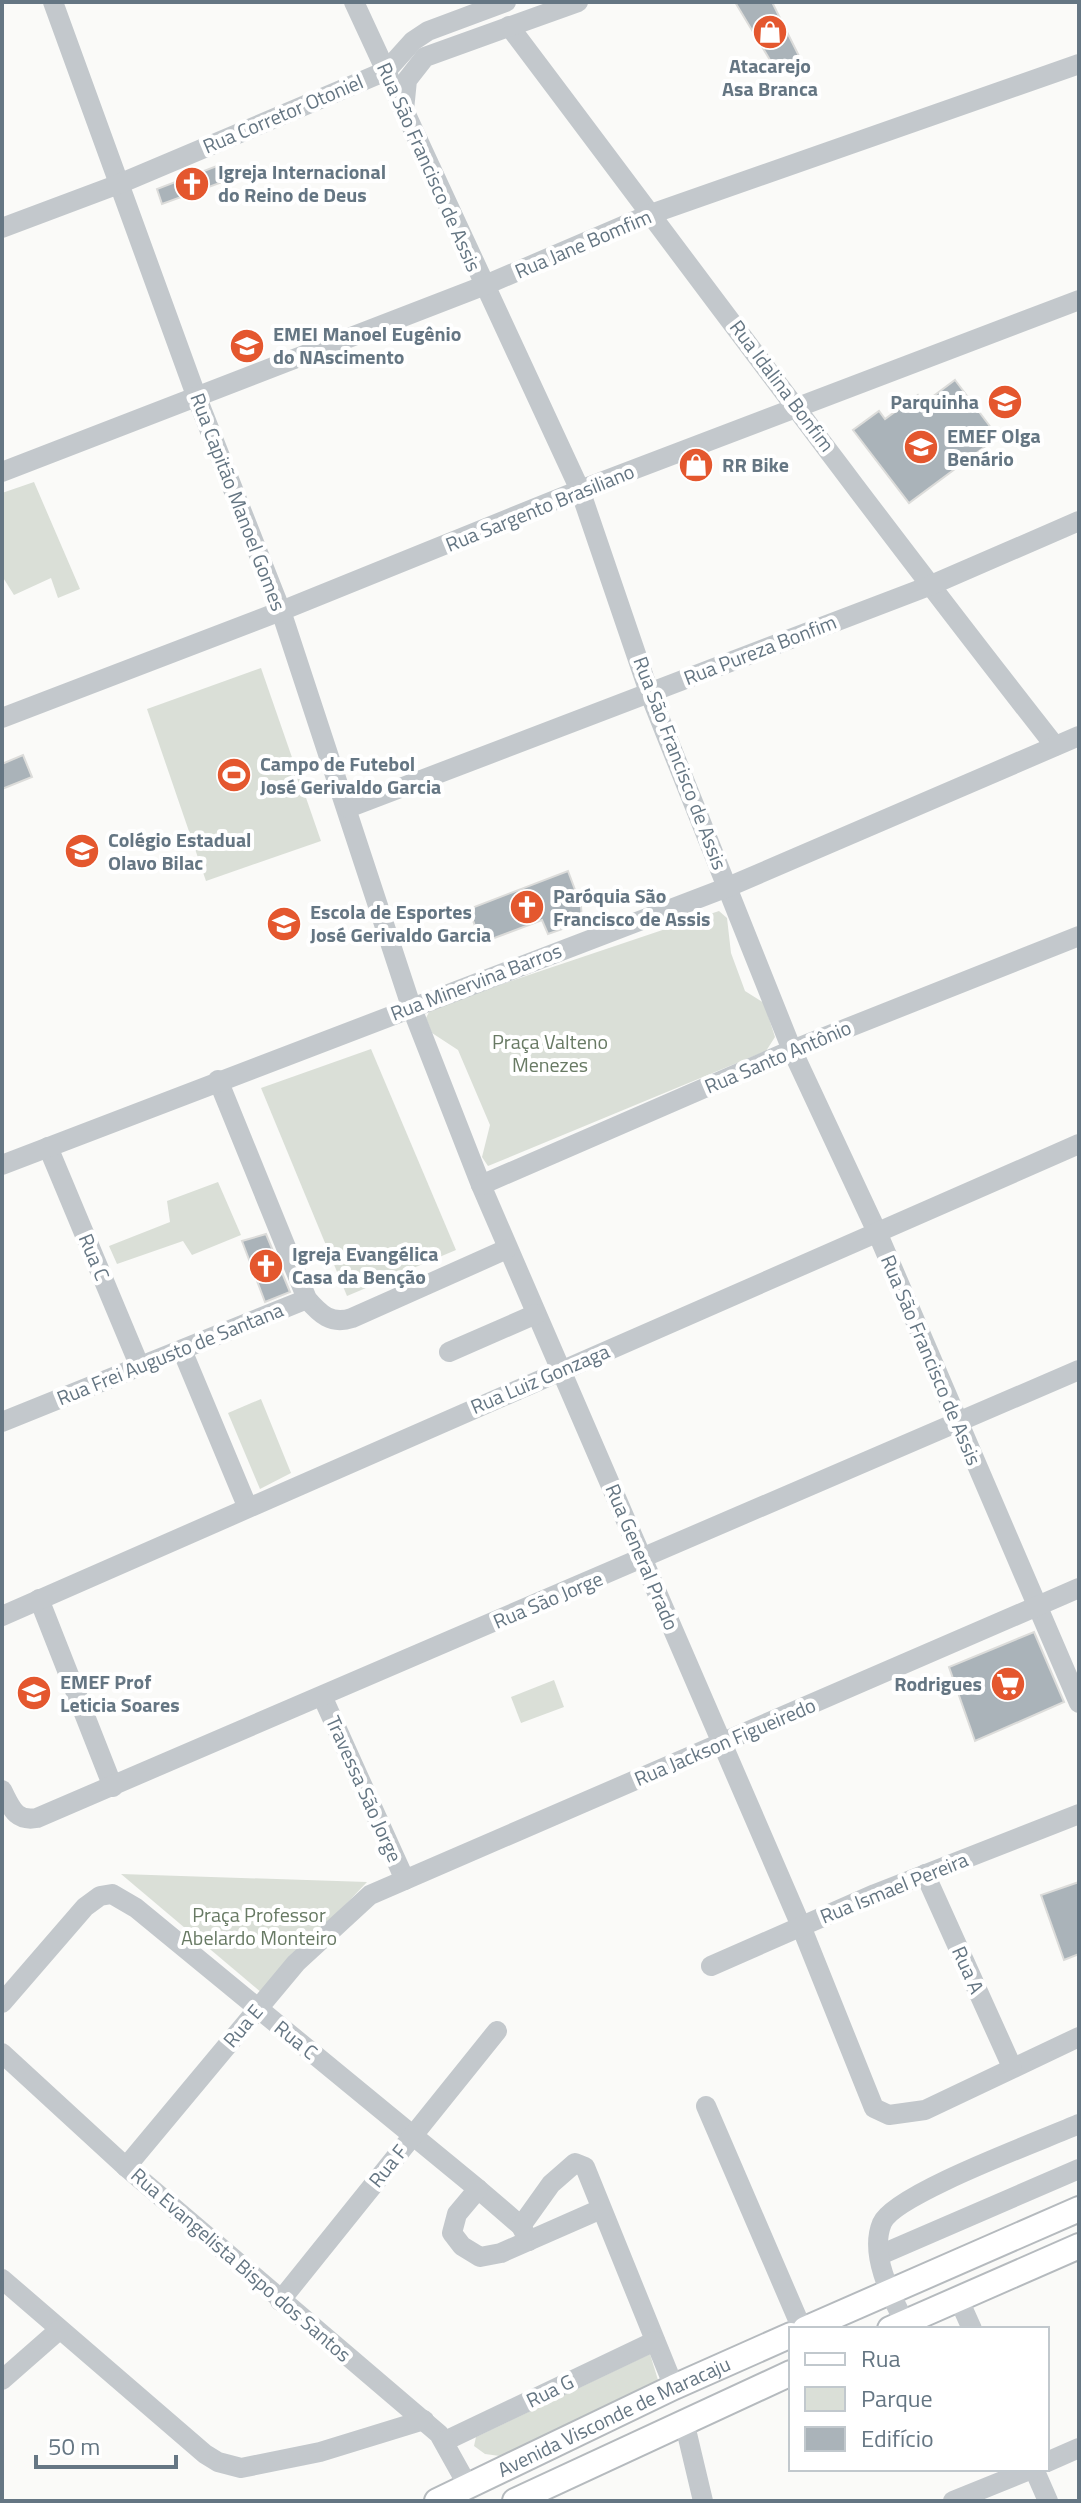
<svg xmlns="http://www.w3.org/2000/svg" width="1081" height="2503" viewBox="0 0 1081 2503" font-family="'Titillium Web',sans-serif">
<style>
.green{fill:#dadfd7}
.building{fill:#aab3b9;stroke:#dcdcda;stroke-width:2}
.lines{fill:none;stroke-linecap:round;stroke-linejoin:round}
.major-casing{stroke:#b5babe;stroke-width:28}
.minor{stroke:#c3c8cc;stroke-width:20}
.major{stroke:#fff;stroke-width:24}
.labels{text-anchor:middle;stroke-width:8;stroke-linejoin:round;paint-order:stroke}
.poi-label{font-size:20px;font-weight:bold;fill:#657683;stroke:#fff;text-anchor:start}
.street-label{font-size:20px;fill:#657683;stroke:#fff}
.park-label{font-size:20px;fill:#687a64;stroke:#fff}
</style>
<rect width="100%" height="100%" fill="#fafaf8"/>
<!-- green -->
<g class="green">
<polygon points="34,482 80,589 58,598 51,578 14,595 2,576 2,493"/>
<polygon points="261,668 321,841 206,881 147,709"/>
<polygon points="719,911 727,918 731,953 745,991 764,1003 775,1037 766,1051 488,1166 482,1157 490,1125 458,1050 432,1033 426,1018 431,1008"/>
<polygon points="371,1049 456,1250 347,1296 261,1088"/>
<polygon points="218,1182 241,1235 192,1255 183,1241 117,1264 109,1246 170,1222 167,1201"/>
<polygon points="261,1399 291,1473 260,1489 228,1413"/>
<polygon points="554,1680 564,1707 521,1723 511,1697"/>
<polygon points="121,1874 367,1882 262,1993"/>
<polygon points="650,2354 658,2380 500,2456 485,2454 474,2446 476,2437"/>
</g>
<!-- building -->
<g class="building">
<polygon points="735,2 772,2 802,62 779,75"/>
<polygon points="222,164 228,180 162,204 157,189"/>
<polygon points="955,380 998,437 909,503 853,430 879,411 885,419 918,395 924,403"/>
<polygon points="23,755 32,777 2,789 2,764"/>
<polygon points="568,871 581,906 582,922 548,934 542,920 481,943 469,909"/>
<polygon points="266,1234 290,1292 265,1302 242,1241"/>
<polygon points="1034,1632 1064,1702 975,1741 949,1667"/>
<polygon points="1079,1882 1079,1954 1064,1960 1041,1895"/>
</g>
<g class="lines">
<!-- major casing -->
<g class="major-casing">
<g id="major">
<polyline points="805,2329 1079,2209"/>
<polyline points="890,2329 1079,2246"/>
<path id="s1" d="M437,2501L674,2387L791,2335"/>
<polyline points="515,2501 791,2373"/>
</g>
</g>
<!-- minor -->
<g class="minor">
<polyline points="53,2 197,398 281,611 411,1006 481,1185 801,1926 874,2108 889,2115 925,2110 1079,2037"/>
<polyline points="354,2 580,490 649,692 792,1050 877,1232 1079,1703"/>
<path d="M509,26C690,266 869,509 1055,746"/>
<polyline points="404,110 407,80 425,57 578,2"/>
<polyline points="2,228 119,184 386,71 413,41 428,31 506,2"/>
<polyline points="2,472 483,286 651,214 1079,64"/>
<polyline points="2,718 281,611 580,490 1079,300"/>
<polyline points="348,808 929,586 1079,521"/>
<path d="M218,1080L307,1299C320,1314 331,1325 352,1318L507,1249"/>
<polyline points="48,1147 140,1367"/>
<polyline points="2,1165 728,887 1079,736"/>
<polyline points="481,1185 792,1050 1079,936"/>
<polyline points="182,1350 247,1506"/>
<polyline points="449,1352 536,1314"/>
<polyline points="2,1422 307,1299"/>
<polyline points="39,1599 113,1787"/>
<polyline points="2,1616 1079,1144"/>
<polyline points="323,1698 405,1880"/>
<path d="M2,1790C11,1807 15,1822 37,1818L1079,1370"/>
<polyline points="925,1874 1012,2067"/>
<polyline points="711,1966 875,1894 1079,1814"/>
<polyline points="2,2003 85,1907 100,1896 112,1894 136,1908 478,2189 521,2226 529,2241"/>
<polyline points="2,2053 126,2167 439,2434 468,2486"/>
<polyline points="706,2106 802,2329"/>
<polyline points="126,2167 296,1963 370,1895 1079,1588"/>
<polyline points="478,2189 457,2214 452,2233 462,2246 480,2257 501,2253 601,2209"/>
<polyline points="521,2226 551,2184 575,2163 585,2167 674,2387"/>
<polyline points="880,2255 1079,2169"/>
<polyline points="2,2279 205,2454 218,2462 241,2468 320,2452 424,2420"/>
<polyline points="959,2300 972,2329"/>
<polyline points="280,2301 497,2031"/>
<path d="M905,2323C891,2296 869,2254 882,2223C894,2194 1043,2140 1079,2124"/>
<polyline points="2,2380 59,2330"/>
<polyline points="684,2421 703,2501"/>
<polyline points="445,2441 655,2341"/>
<polyline points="1047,2462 1079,2448"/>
<polyline points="1034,2469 1048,2501"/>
<polyline points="953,2501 1032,2469"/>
</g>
<!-- major -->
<use href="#major" class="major"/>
</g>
<!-- icons -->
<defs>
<g id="shop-disc" transform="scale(1.8)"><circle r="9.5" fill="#e4572e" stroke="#fff"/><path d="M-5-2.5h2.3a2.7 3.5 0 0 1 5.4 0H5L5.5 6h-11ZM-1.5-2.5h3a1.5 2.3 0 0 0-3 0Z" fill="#fff"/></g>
<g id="church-disc" transform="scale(1.8)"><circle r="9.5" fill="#e4572e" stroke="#fff"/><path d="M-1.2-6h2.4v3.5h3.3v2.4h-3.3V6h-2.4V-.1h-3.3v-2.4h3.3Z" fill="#fff"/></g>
<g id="school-disc" transform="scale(1.8)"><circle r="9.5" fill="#e4572e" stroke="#fff"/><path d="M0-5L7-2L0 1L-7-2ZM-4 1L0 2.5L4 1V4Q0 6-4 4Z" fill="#fff"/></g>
<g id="stadium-disc" transform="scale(1.8)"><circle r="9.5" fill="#e4572e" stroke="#fff"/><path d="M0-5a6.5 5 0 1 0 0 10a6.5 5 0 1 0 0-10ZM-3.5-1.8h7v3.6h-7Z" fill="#fff"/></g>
<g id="supermarket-disc" transform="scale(1.8)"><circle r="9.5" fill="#e4572e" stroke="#fff"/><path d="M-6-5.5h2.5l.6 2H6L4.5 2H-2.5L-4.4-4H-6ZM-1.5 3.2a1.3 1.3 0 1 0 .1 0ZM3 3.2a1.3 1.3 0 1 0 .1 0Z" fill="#fff"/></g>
</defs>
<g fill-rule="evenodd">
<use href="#shop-disc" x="770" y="32"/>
<use href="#church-disc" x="192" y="184"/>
<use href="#school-disc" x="247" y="346"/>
<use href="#school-disc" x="1005" y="402"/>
<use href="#school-disc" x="921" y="447"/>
<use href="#shop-disc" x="696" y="465"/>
<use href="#stadium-disc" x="234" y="775"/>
<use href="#school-disc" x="82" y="851"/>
<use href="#church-disc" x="527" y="907"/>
<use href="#school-disc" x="284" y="924"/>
<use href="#church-disc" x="266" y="1266"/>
<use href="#supermarket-disc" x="1008" y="1684"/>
<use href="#school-disc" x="34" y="1693"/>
</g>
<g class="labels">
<!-- poi labels -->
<g class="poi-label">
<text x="770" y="73" text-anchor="middle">Atacarejo<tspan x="770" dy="23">Asa Branca</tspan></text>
<text x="218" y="179">Igreja Internacional<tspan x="218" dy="23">do Reino de Deus</tspan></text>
<text x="273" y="341">EMEI Manoel Eugênio<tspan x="273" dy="23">do NAscimento</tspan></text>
<text x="979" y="409" text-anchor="end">Parquinha</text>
<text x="947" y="443">EMEF Olga<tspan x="947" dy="23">Benário</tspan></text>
<text x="722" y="472">RR Bike</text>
<text x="260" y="771">Campo de Futebol<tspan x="260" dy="23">José Gerivaldo Garcia</tspan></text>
<text x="108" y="847">Colégio Estadual<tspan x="108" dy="23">Olavo Bilac</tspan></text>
<text x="553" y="903">Paróquia São<tspan x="553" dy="23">Francisco de Assis</tspan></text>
<text x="310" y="919">Escola de Esportes<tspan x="310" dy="23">José Gerivaldo Garcia</tspan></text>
<text x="292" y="1261">Igreja Evangélica<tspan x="292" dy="23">Casa da Benção</tspan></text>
<text x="60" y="1689">EMEF Prof<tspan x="60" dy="23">Leticia Soares</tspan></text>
<text x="982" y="1691" text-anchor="end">Rodrigues</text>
</g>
<!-- street labels -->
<g class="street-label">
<text transform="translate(283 114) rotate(-23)" y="7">Rua Corretor Otoniel</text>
<text transform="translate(429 167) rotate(66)" y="7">Rua São Francisco de Assis</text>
<text transform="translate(583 244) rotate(-23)" y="7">Rua Jane Bomfim</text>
<text transform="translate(782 386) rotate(53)" y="7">Rua Idalina Bonfim</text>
<text transform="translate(238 502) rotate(69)" y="7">Rua Capitão Manoel Gomes</text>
<text transform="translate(540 508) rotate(-22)" y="7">Rua Sargento Brasiliano</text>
<text transform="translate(760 650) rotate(-21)" y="7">Rua Pureza Bonfim</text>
<text transform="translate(680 763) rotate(69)" y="7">Rua São Francisco de Assis</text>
<text transform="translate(476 982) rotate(-21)" y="7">Rua Minervina Barros</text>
<text transform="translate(778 1057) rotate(-23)" y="7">Rua Santo Antônio</text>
<text transform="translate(94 1257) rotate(67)" y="7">Rua C</text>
<text transform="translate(170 1354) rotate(-22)" y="7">Rua Frei Augusto de Santana</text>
<text transform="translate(931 1360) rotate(67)" y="7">Rua São Francisco de Assis</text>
<text transform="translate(540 1379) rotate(-23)" y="7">Rua Luiz Gonzaga</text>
<text transform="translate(642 1557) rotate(67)" y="7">Rua General Prado</text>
<text transform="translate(548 1600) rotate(-23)" y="7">Rua São Jorge</text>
<text transform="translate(725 1742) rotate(-23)" y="7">Rua Jackson Figueiredo</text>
<text transform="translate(364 1789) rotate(66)" y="7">Travessa São Jorge</text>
<text transform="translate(894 1888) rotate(-22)" y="7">Rua Ismael Pereira</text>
<text transform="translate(968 1970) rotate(66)" y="7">Rua A</text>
<text transform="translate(243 2026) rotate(-50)" y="7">Rua E</text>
<text transform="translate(296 2040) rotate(39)" y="7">Rua C</text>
<text transform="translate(388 2166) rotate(-51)" y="7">Rua F</text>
<text transform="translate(241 2265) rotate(41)" y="7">Rua Evangelista Bispo dos Santos</text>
<text transform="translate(550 2391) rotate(-26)" y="7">Rua G</text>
<text dy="7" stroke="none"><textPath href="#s1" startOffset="196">Avenida Visconde de Maracaju</textPath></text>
</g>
<!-- park labels -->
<g class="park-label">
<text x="550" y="1049">Praça Valteno<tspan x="550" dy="23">Menezes</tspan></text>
<text x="259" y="1922">Praça Professor<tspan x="259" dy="23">Abelardo Monteiro</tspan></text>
</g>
</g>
<!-- border -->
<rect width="1081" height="2503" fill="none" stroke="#657683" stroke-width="8"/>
<!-- legend -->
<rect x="789" y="2327" width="260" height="144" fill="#ffffff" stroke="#c1c8cd" stroke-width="2"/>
<rect x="805" y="2353" width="40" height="12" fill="#ffffff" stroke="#c1c8cd" stroke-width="2"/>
<text x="861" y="2367" font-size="24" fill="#657683">Rua</text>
<rect x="805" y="2387" width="40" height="24" fill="#dadfd7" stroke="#c1c8cd" stroke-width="2"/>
<text x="861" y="2407" font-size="24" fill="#657683">Parque</text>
<rect x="805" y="2427" width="40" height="24" fill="#aab3b9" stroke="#c1c8cd" stroke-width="2"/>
<text x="861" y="2447" font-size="24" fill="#657683">Edifício</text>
<!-- scale -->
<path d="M36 2455v12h140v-12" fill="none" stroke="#657683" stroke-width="4"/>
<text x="48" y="2455" font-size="24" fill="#657683" stroke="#ffffff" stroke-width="6" paint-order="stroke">50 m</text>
</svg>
